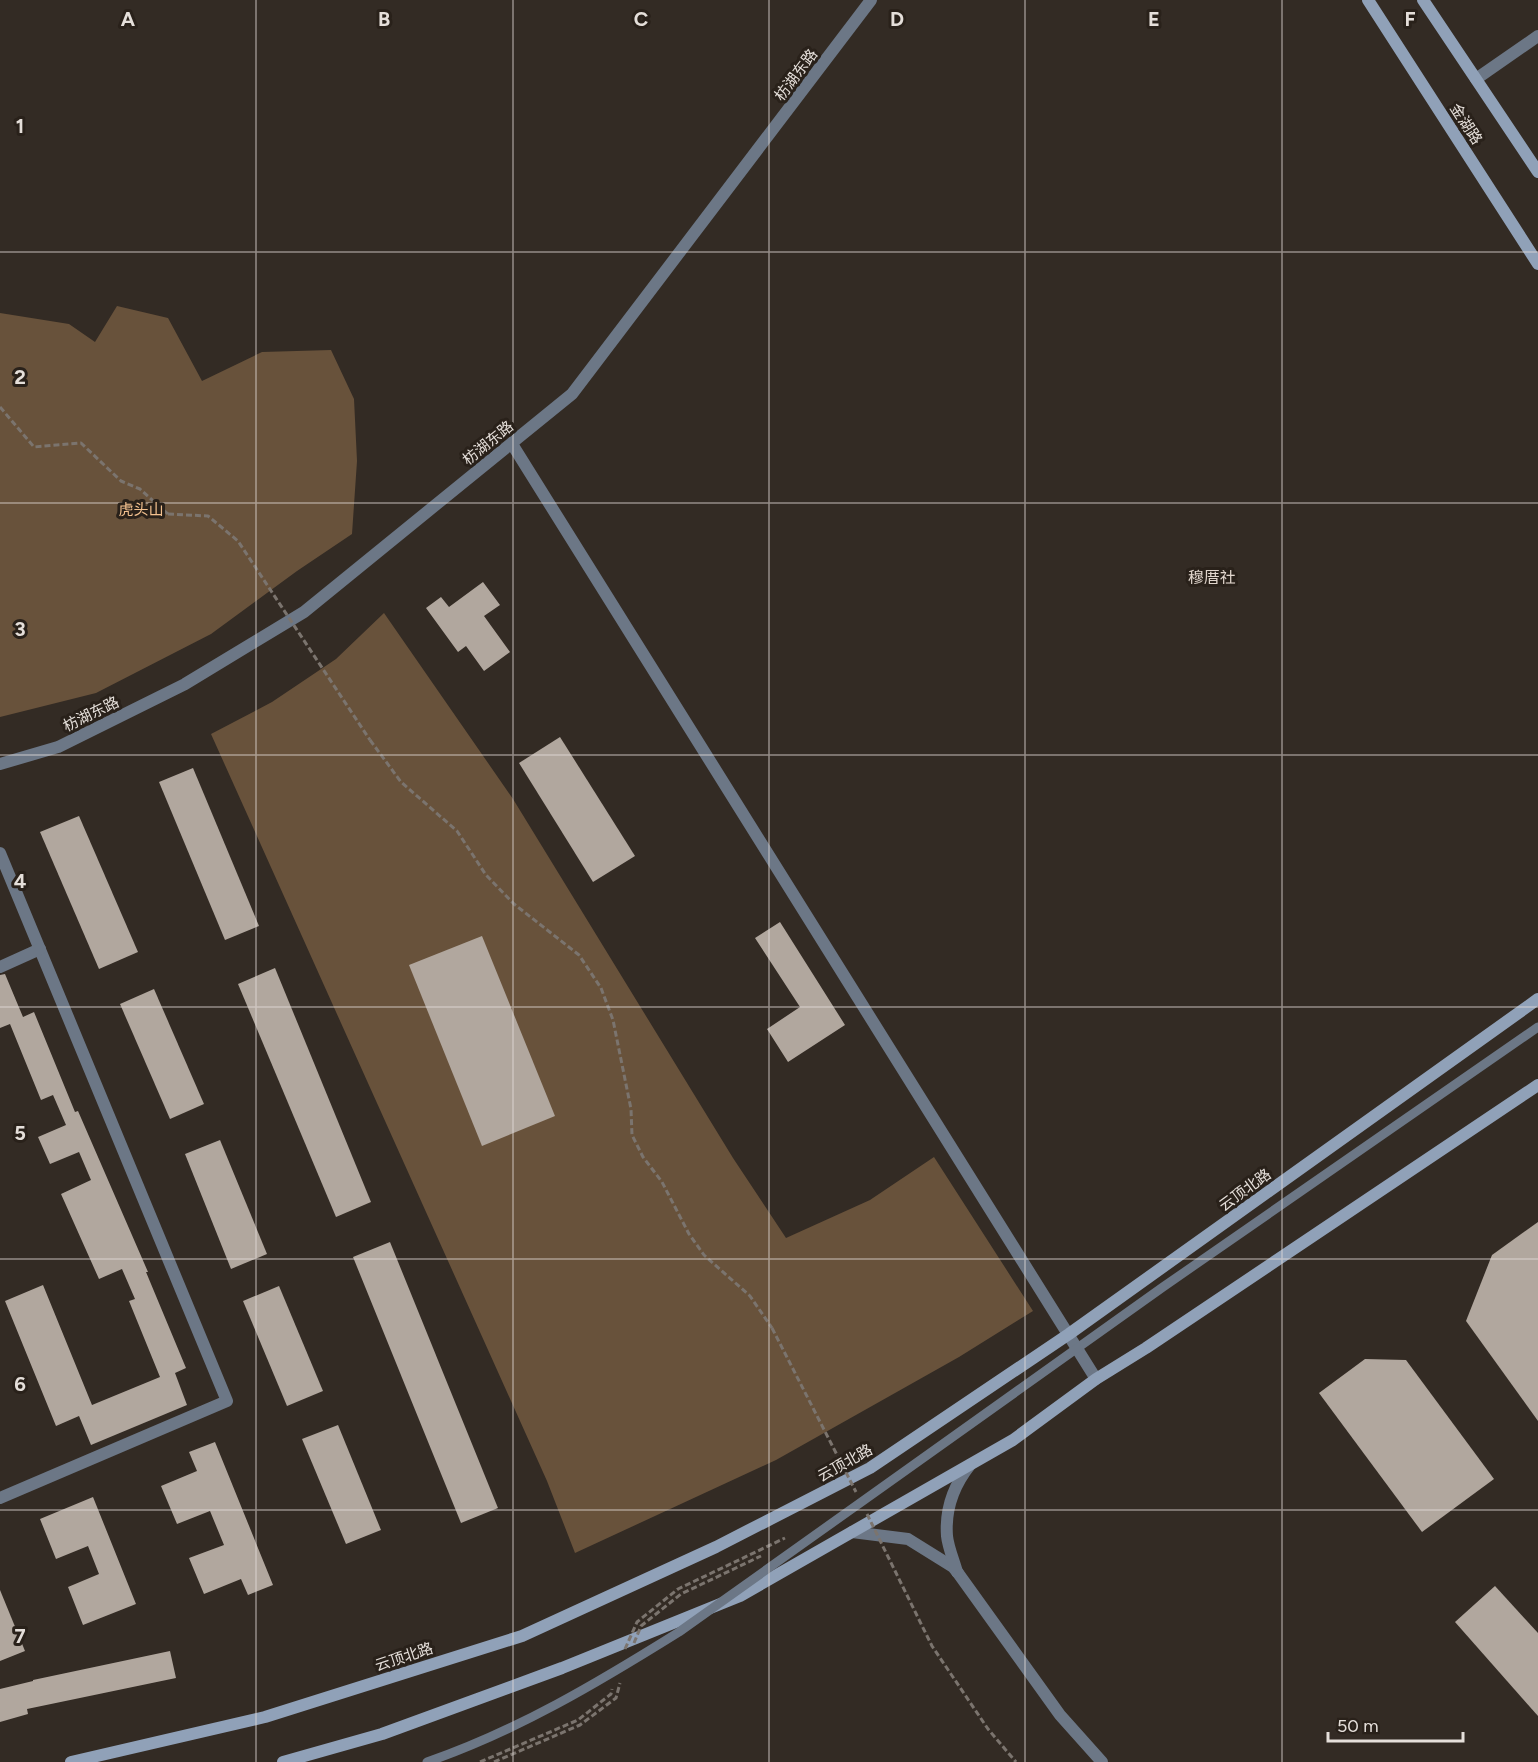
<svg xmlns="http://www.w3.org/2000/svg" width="1538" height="1762" viewBox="0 0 1538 1762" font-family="Figtree,'Noto Sans SC',sans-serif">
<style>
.green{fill:#68523b}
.building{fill:#b1a79e}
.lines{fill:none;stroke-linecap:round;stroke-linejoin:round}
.path{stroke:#7b746e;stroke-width:3;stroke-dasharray:6 3;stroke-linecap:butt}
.minor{stroke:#6c7786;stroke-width:12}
.tertiary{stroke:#6c7786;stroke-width:12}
.secondary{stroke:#90a1b8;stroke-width:12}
.path-bridge{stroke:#7b746e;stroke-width:3;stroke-dasharray:6 3;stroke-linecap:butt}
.service-bridge{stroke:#6c7786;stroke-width:9}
.grid{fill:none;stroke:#e5dfda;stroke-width:1.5;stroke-opacity:0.55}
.labels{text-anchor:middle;stroke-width:6;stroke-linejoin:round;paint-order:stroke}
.street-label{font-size:15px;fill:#e5dfda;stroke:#29211a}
.park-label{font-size:15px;fill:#f3c18f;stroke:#29211a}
.neighbourhood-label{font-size:16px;fill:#e1d6cd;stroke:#29211a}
.grid-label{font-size:20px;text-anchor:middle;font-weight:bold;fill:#e5dfda;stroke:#29211a;stroke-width:6;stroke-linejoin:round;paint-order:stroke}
</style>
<rect width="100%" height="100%" fill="#332b24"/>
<!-- green -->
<g class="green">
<polygon points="117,306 168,318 202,381 262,352 331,350 354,399 357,461 352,534 297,571 211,634 96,693 0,717 0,313 69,324 95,342"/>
<polygon points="384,613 513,799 733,1158 786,1238 870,1200 934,1157 1033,1311 959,1357 776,1460 575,1553 547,1481 211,734 272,702 336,659"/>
</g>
<!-- building -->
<g class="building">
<polygon points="483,582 500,605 484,616 510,652 484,671 466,646 458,652 426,608 441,597 449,607"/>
<polygon points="560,737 635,856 593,882 519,763"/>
<polygon points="193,768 259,926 225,940 159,782"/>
<polygon points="79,816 138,952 99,969 40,832"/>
<polygon points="780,922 845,1025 788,1062 767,1029 800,1007 755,938"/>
<polygon points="482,936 555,1116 482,1146 409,965"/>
<polygon points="275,968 371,1202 336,1217 238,984"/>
<polygon points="5,974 23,1017 34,1012 75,1112 78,1111 148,1272 146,1272 186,1368 175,1373 187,1405 91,1445 79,1416 56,1426 5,1301 43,1285 92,1405 160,1377 129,1301 135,1299 122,1269 99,1279 61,1194 91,1180 79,1152 50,1164 38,1137 66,1125 53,1095 41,1100 10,1024 0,1028 0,975"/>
<polygon points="154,989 204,1104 170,1119 120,1004"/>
<polygon points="220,1140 267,1254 231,1269 185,1154"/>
<polygon points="1538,1222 1538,1421 1466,1321 1492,1255"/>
<polygon points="390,1242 498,1508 461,1523 353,1257"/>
<polygon points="279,1286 323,1391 287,1406 243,1301"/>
<polygon points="1365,1359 1406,1360 1494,1479 1422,1532 1319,1393"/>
<polygon points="338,1425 381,1530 346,1544 302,1439"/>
<polygon points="215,1442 273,1585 248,1595 241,1579 204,1594 189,1558 224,1545 210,1511 177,1524 161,1486 197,1471 189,1452"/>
<polygon points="93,1497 136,1604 83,1625 68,1587 99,1574 88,1546 56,1559 40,1519"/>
<polygon points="1495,1586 1538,1633 1538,1716 1455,1622"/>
<polygon points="0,1590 25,1651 0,1661"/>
<polygon points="170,1651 176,1678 27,1709 28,1714 0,1722 0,1689 33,1681 33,1680"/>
</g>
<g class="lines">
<!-- path -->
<g class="path">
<polyline points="0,407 34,447 81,443 121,481 140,489 168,514"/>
<polyline points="370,740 401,782 457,831 486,875 514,904 579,955 601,988 613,1020 631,1109 632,1135 643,1157 662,1182 689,1234 704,1255 750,1296 772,1328"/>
</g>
<!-- minor -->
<g class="minor">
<polyline points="1476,79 1538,36"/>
<polyline points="0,853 227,1401 0,1498"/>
<polyline points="0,967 40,949"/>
<polyline points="958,1573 1060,1715 1102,1762"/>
</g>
<!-- tertiary -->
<g class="tertiary">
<polyline points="512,444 1096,1379"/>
<polyline points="0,764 58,747 185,684 304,612 572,394 871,0"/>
<polyline points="852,1532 908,1539 953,1567 958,1573"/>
<path d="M957,1572C954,1561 948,1547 947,1536C945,1509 954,1485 970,1465"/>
</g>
<!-- secondary -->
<g class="secondary">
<polyline points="1368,0 1538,264"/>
<polyline points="1423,0 1538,172"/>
<polyline points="71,1762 265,1717 522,1636 716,1547 870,1468 1069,1334 1538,999"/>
<polyline points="283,1762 382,1734 562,1668 740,1596 1013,1440 1096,1379 1146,1348 1538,1085"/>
</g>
<!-- path-bridge -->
<g class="path-bridge">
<polyline points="168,514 208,516 238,541 370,740"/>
<polyline points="772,1328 856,1492"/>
<polyline points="867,1514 932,1646 988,1729 1016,1762"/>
<polyline points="634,1643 641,1626 681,1594 761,1556"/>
<polyline points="625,1649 637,1622 678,1589 785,1538"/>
<polyline points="480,1762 578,1720 611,1694 612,1689"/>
<polyline points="494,1762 580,1725 616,1698 620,1683"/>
</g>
<!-- service-bridge -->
<path class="service-bridge" d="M427,1762C517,1731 599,1682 679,1632L1163,1287L1538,1027"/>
</g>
<!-- grid -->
<path class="grid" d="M256,0V1762M513,0V1762M769,0V1762M1025,0V1762M1282,0V1762M0,252H1538M0,503H1538M0,755H1538M0,1007H1538M0,1259H1538M0,1510H1538"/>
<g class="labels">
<!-- street labels -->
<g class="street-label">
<text transform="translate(796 75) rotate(-53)" y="5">枋湖东路</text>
<text transform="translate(1466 124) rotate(57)" y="5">金湖路</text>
<text transform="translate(488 443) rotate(-39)" y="5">枋湖东路</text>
<text transform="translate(91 714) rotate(-26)" y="5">枋湖东路</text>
<text transform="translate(1245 1190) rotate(-36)" y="5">云顶北路</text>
<text transform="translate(845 1463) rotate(-29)" y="5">云顶北路</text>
<text transform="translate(404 1657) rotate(-18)" y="5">云顶北路</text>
</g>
<!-- park labels -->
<g class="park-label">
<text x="141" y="515">虎头山</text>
</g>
<!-- neighbourhood labels -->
<g class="neighbourhood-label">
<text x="1212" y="583">穆厝社</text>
</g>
</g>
<g class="grid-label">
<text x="128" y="26">A</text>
<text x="384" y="26">B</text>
<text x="641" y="26">C</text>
<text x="897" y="26">D</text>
<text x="1154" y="26">E</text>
<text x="1410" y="26">F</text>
<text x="20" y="133">1</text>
<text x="20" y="384">2</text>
<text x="20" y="636">3</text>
<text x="20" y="888">4</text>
<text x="20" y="1140">5</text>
<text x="20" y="1391">6</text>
<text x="20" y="1643">7</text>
</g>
<!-- scale -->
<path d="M1328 1732v9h135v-9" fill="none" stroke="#e5dfda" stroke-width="3"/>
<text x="1337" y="1732" font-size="18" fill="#e5dfda" stroke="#29211a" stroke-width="4.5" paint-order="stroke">50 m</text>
</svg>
